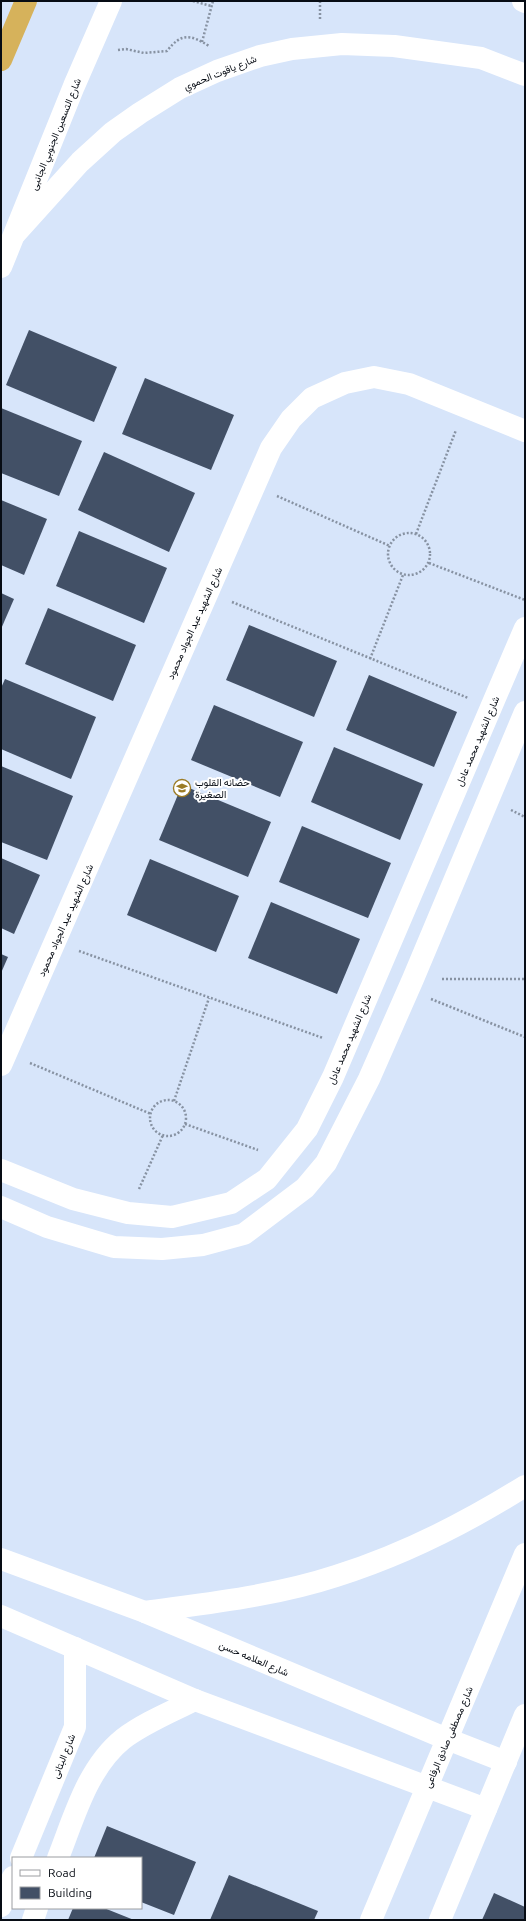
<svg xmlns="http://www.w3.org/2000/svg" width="526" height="1921" viewBox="0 0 526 1921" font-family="Ubuntu,Vazirmatn,sans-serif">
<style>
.building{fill:#425066}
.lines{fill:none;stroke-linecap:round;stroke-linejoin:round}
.path{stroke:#8792a2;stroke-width:2.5;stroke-dasharray:2 2;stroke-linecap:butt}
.street{stroke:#fff;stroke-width:22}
.secondary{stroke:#fff;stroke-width:22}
.highway{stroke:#d6b25b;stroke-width:22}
.labels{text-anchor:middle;stroke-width:4;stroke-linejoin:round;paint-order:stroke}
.street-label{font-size:10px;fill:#070c14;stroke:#fff}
.poi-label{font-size:10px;fill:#070c14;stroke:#fff;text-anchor:start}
</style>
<rect width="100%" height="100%" fill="#d7e5fa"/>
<!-- building -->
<g class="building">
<polygon points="29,330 117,367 94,422 6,385"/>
<polygon points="145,378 234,415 211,470 122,434"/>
<polygon points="1,408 82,441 59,496 1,473"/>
<polygon points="104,452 195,493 169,552 78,510"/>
<polygon points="1,500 47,519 24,575 1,565"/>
<polygon points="79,531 167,568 144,623 56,586"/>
<polygon points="1,593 14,599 1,629"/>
<polygon points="48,608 136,645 113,701 25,664"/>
<polygon points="249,625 337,661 314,717 226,680"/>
<polygon points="369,675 457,712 434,767 346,730"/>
<polygon points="5,679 96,717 71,779 1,749 1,688"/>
<polygon points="214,705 303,742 280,797 191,760"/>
<polygon points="334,747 423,784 400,840 311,802"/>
<polygon points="1,766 73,796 47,860 1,842"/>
<polygon points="182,785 271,822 248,877 159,840"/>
<polygon points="302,826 391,863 368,918 279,882"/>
<polygon points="1,858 40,875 14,934 1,928"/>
<polygon points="150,859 239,896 216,952 127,915"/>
<polygon points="271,902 360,939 337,994 248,958"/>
<polygon points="1,954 8,957 1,973"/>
<polygon points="107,1826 196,1862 174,1915 141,1902 141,1858 94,1858"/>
<polygon points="229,1875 318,1911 314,1920 210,1920"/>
<polygon points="494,1893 525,1907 525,1920 482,1920"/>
<polygon points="73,1908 104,1908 134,1920 68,1920"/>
</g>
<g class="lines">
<!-- path -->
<g class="path">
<polyline points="193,1 211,6"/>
<polyline points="320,1 320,21"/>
<polyline points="202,42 213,1"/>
<path d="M118,50L126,49L144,53L167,51C181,33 190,34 209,46"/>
<polyline points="277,496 390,546"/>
<circle cx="409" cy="554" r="21"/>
<polyline points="416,534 456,430"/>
<polyline points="429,563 525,600"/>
<polyline points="232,602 468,698"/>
<polyline points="370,659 403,575"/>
<polyline points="511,810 525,817"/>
<polyline points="79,951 323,1038"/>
<polyline points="442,979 525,979"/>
<polyline points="431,999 525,1037"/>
<polyline points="30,1063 151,1114"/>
<circle cx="168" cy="1118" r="18"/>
<polyline points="174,1101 209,998"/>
<polyline points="185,1124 258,1150"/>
<polyline points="139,1189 163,1135"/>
</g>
<!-- street -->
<g class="street">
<polyline points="523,1 525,2"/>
<polyline points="16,233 80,162 113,132 140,113 180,88 217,71 260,56 292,49 342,44 394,46 481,58 525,75"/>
<polyline points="1,1065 271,448 291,419 312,398 345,383 374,377 409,384 525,431"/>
<polyline points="1,1170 73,1199 128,1213 172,1217 231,1203 267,1179 307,1129 333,1077 525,628"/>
<polyline points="1,1207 47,1227 114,1247 162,1249 203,1245 244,1234 305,1188 326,1163 369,1079 413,979 525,712"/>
<polyline points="1,1559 145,1612 447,1739 506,1762"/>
<path d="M145,1612C209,1603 275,1596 336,1576C403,1555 466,1523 525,1486"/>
<polyline points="1,1616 195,1700 486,1809"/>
<polyline points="21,1858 75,1727 75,1648"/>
<path d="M58,1858C74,1818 87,1768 123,1739C144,1723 171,1712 195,1700"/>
<polyline points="1,1906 13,1877"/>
<polyline points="33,1920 37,1908"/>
</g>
<!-- secondary -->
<g class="secondary">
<polyline points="1,267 74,86 111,1"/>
<polyline points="371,1920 525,1554"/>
<polyline points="440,1920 525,1715"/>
</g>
<!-- highway -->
<polyline class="highway" points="1,60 26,1"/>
</g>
<!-- icons -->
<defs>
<g id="school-ring" transform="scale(0.9)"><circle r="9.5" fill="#fff" stroke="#9b7b25" stroke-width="1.5"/><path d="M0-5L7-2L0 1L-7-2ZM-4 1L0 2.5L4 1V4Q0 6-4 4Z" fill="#9b7b25"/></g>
</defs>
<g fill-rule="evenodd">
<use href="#school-ring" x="182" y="788"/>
</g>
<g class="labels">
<!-- street labels -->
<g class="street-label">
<text transform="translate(220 72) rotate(-22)" y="4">شارع ياقوت الحموي</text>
<text transform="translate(55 134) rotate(-68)" y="4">شارع التسعين الجنوبي الجانبى</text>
<text transform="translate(194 623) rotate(-66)" y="4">شارع الشهيد عبد الجواد محمود</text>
<text transform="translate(477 741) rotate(-67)" y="4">شارع الشهيد محمد عادل</text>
<text transform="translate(65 920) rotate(-66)" y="4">شارع الشهيد عبد الجواد محمود</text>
<text transform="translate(349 1039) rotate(-67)" y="4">شارع الشهيد محمد عادل</text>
<text transform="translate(254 1658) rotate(23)" y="4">شارع العلامه حسن</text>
<text transform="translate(448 1737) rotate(-67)" y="4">شارع مصطفى صادق الرفاعى</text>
<text transform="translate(63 1756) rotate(-68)" y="4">شارع البتانى</text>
</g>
<!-- poi labels -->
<g class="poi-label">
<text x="195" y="786">حضانه القلوب<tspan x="195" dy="12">الصغيرة</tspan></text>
</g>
</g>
<!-- border -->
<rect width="526" height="1921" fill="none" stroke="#070c14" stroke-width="4"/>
<!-- legend -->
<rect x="12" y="1857" width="130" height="52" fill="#ffffff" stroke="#9c9ea1"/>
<rect x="20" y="1870" width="20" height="6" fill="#ffffff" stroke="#9c9ea1"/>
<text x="48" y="1877" font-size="12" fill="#070c14">Road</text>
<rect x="20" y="1887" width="20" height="12" fill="#425066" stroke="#9c9ea1"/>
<text x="48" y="1897" font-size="12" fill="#070c14">Building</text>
</svg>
